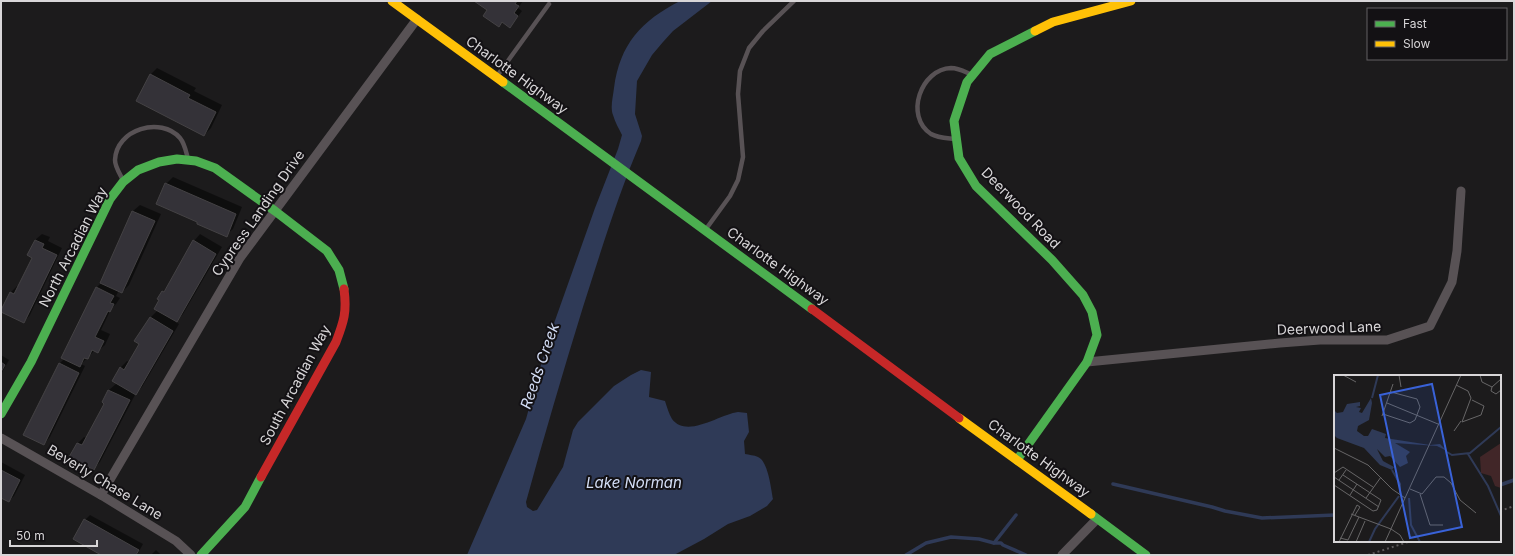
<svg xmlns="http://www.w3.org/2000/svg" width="1515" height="556" viewBox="0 0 1515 556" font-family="Inter,sans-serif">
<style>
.water{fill:#2f3a57}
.shadow{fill:#0007}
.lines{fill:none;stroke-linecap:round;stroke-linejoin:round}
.stream{stroke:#2f3a57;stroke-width:3.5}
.building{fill:#343238;stroke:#444244}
.path{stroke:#5d595b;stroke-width:2;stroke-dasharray:2 3;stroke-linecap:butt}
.lane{stroke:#585255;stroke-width:4.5}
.street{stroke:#585255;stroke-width:9}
.fast{stroke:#4caf50;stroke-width:9}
.slow{stroke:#ffc107;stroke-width:9}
.jam{stroke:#c62828;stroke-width:9}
.labels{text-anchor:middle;stroke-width:4;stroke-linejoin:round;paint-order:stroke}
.street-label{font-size:14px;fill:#d8d6d8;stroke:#131114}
.water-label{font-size:15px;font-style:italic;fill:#d3ddf5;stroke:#131114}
.inset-river{fill:none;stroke:#2f3a57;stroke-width:2}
.inset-road{fill:none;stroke:#676667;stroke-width:1}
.view{fill:#3962d8;fill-opacity:0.15;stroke:#3962d8;stroke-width:2}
.inset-edge{fill:none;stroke:#d8d6d8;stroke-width:2}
</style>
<rect width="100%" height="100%" fill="#1c1b1c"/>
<!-- water -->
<path class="water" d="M680,1H712L673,31L663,42L652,55L637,81L635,114L642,136L641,141C618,195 601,251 583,307C563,372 544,436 526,502L527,507L533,511L537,510L563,467L573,430L578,422L614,386L631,375L641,370L651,372L649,397L665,401C667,407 669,414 672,419C687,439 720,414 738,412C741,412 744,413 747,413L749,432L744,441L745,454C749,455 754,455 758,457C768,461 771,488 773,499L767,506L750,516L728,524L704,539L674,555H467L526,419L547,343L595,208L618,149L622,135C619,129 615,122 613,115C610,107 613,97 614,88C620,44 641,21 680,1Z"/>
<!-- shadow -->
<g class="shadow">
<polygon points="476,1 523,1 518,8 522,11 510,27"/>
<polygon points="157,68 196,88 194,91 222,105 211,128 204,135 150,75"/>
<polygon points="173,177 242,207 233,229 226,235 199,221 166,184"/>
<polygon points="140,205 161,214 129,285 122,292 119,290 116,296 120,298 116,304 111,309 101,330 110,334 105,345 98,351 95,350 81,364 85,366 50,437 44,444 60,363 65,358 97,287 102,282 133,211"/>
<polygon points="42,234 50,237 48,241 62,248 30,315 24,322 2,311 11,292 17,286 19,287 33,257 28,255 35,240"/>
<polygon points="200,234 222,247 183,314 176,322 179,324 142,387 136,393 100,462 93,469 71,457 78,443 84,437 87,438 106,403 109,390 117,383 113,381 121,367 127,361 130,362 140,344 150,318 158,310 163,292 168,286 194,241"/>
<polygon points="1,355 9,360 1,374"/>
<polygon points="1,462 25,475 14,496 9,501 1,497"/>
<polygon points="90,515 143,544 137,555 103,555 85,520"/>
<polygon points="156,550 161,555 151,555"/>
</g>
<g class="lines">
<!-- stream -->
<g class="stream">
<polyline points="1113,484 1212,507 1225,511 1262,518 1335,515"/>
<polyline points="1500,485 1514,480"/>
<polyline points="994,543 1016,515"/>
<polyline points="906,555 926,543 951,537 979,539 994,543 1001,543 1003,545 1026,555"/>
</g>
</g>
<!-- building -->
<g class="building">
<polygon points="474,1 517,1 515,4 519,6 514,13 518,16 510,28 502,22 499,27 483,16 487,10"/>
<polygon points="150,74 190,95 188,98 216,112 204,136 136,101"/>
<polygon points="165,183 236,214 227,237 197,224 197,222 156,204"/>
<polygon points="132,211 155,221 122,293 100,283"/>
<polygon points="35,240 44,244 42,248 57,255 24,323 1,312 1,310 10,292 14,294 32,258 27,255"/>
<polygon points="193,240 216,254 177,322 154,309 159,300 157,299 162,291 164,292"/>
<polygon points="96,287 114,296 110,303 114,304 110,312 108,311 95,337 104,341 98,353 92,350 88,359 84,358 80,367 61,358"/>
<polygon points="150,317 173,331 136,395 112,381 120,367 124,370 139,344 134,341"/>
<polygon points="1,362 5,365 1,372"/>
<polygon points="59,363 79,373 44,445 23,435"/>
<polygon points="108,390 130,400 94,470 69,457 77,443 82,445 104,404 102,402"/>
<polygon points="1,470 20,480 9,502 1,498"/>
<polygon points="84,519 139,550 136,555 101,555 73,539"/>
</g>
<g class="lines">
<!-- path -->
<g class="path">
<polyline points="1500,511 1514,506"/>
<polyline points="1368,555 1411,541"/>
</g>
<!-- lane -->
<g class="lane">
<polyline points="497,76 549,4"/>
<path d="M955,139C947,138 938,138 931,134C904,116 921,69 951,68C959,68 965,72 972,75"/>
<path d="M123,180C120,174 115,167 115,160C116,129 161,116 180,138C185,144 186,152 188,159"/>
<polyline points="706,229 730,196 738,180 743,157 738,94 740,71 749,48 763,31 794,1"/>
</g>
<!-- street -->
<g class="street">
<polyline points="1087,362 1280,343 1320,340 1387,340 1430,326 1452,282 1457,251 1461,191"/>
<polyline points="1,438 101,495 176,541 191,555"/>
<polyline points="101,495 240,258 417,19"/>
<polyline points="1062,555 1097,519"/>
</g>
<!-- fast -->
<g class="fast">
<polyline points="503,82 812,309"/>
<polyline points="1,414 31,362 110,199 123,182 138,170 159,162 177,159 196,161 215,168 275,211 327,251 339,270 344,289"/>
<polyline points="1017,460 1087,362 1097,335 1092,312 1083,295 1052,260 976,186 959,158 954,121 967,82 990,54 1035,31"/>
<polyline points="1091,514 1146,555"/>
<polyline points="201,555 245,507 261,477"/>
</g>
<!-- slow -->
<g class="slow">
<polyline points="392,1 503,82"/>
<polyline points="1035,31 1053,22 1131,1"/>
<polyline points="959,418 1091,514"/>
</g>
<!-- jam -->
<g class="jam">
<polyline points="812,309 959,418"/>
<path d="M261,477L336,342C344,321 347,312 344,289"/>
</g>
</g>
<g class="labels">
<!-- street labels -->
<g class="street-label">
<text transform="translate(517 75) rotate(36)" y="5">Charlotte Highway</text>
<text transform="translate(1021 208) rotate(46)" y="5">Deerwood Road</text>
<text transform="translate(258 213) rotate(-55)" y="5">Cypress Landing Drive</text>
<text transform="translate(73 247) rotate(-63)" y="5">North Arcadian Way</text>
<text transform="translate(778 266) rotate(36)" y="5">Charlotte Highway</text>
<text transform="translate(1329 328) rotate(-2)" y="5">Deerwood Lane</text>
<text transform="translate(295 385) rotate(-62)" y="5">South Arcadian Way</text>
<text transform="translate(1039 458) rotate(36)" y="5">Charlotte Highway</text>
<text transform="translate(105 482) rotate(31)" y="5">Beverly Chase Lane</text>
</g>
<!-- water labels -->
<g class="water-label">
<text transform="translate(540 366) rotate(-71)" y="5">Reeds Creek</text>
<text x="634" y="488">Lake Norman</text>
</g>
</g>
<!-- overview -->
<g transform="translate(1334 375)">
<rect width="167" height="167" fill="#1c1b1c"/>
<path d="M167,68V113L161,111L157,101L147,98L146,82Z" fill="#412628"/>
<path d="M37,23L38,28L35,45L24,51L23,56L30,61H34L38,54L52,59L51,63L96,70L106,69L113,76L103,71L61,68L76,77L72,81L74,88L66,92L56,81L51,82L43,74L49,86L60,92L58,95L46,90L30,73L3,63L0,60V35L3,38L9,37L13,29L26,27V31L22,32L27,33L25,37L28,38Z" fill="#2f3a57"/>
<path class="inset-river" d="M38,23L44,0M113,77L118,80L136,78L167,52M134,79L154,111L167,141M58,95L66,109V118M75,123L77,150L86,167M35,167L41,154L65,121"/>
<path class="inset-road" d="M9,0L22,7M65,0L67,12M146,0L148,7L158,12L167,4M122,10L134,16L137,23L128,47L147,40L150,31L138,25M158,12L157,16L162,19L167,15M53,28L104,49M49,39L76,48L81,45L86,32L83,24L57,17M48,41L59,9M120,56L127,46M0,73L34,90L58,114L71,123M0,98L9,92L39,112M0,102L45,132M5,105L12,95M0,110L39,136L43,135L47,125L9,100M76,114L88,119L102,102H110L117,108L126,125L142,138M86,119L96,150H109M16,120L23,109M32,123L47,102M17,139L57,154L66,160L70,167M6,163L14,165L25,142M5,167L23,130L26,132L21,140M22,167L31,146M51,167L127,0"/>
<path class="view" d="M98,9L128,152L76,163L46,20Z"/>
<rect width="167" height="167" class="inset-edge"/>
</g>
<!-- border -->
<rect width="1515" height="556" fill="none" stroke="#d8d6d8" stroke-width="4"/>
<!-- legend -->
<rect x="1367" y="8" width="140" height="52" fill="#131114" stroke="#626062"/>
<rect x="1375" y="21" width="20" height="6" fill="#4caf50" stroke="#626062"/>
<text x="1403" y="28" font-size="12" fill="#d8d6d8">Fast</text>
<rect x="1375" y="41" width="20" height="6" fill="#ffc107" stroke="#626062"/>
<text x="1403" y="48" font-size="12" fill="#d8d6d8">Slow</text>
<!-- scale -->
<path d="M10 540v6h87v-6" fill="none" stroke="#d8d6d8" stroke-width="2"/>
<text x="16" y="540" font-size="12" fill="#d8d6d8" stroke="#131114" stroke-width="3" paint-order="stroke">50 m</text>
</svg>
